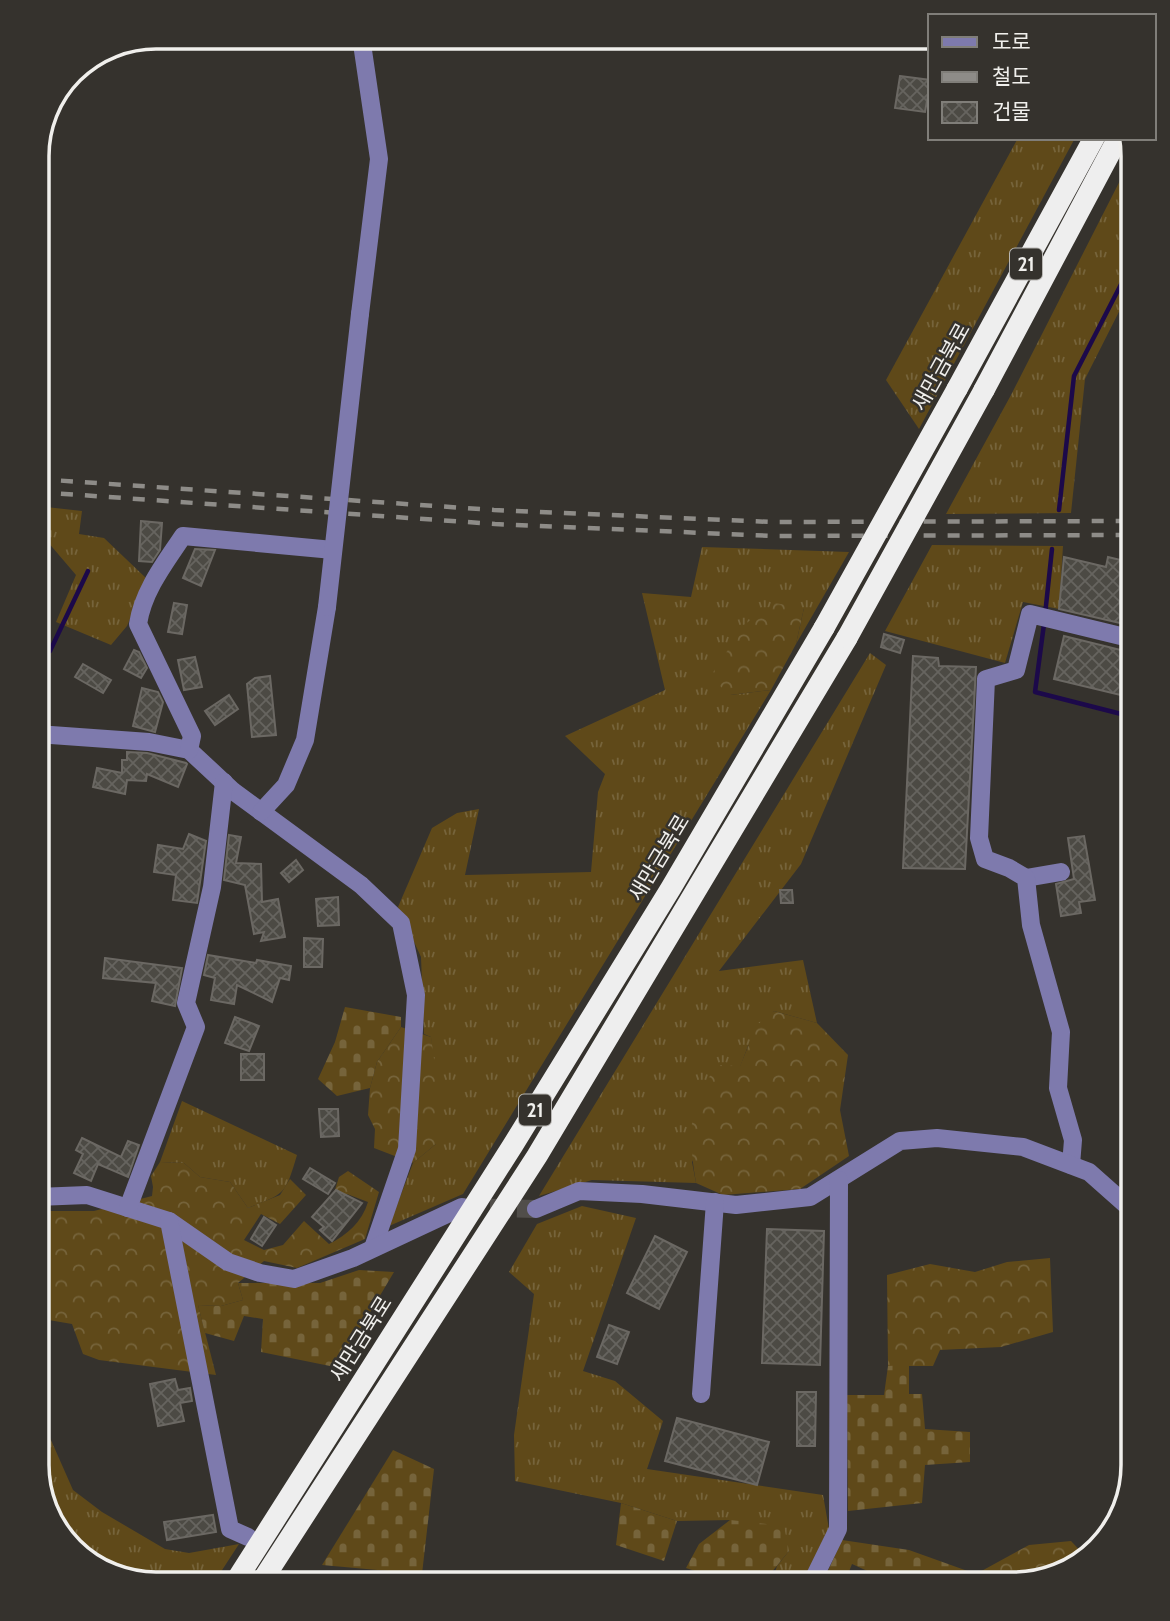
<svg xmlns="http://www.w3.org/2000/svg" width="1170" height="1621" viewBox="0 0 1170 1621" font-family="Cabin,'Noto Sans KR',sans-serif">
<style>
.grass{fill:url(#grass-tufts)}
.forest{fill:url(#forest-crowns)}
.cemetery{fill:url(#cemetery-stones)}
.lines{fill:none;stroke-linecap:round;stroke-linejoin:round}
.stream{stroke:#1c094a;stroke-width:4.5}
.building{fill:url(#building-cross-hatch);stroke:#6b6863;stroke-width:2}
.minor-tunnel{stroke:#514e4a;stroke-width:18;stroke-dasharray:18 9;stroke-linecap:butt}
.minor{stroke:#7e7aad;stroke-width:18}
.highway{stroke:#eee;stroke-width:21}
.rail{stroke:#8e8c88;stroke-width:4.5;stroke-dasharray:12 12;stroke-linecap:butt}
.minor-bridge{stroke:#7e7aad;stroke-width:18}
.highway-bridge{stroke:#eee;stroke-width:21}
.labels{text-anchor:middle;stroke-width:5;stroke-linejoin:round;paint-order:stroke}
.shield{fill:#35322d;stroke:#b8b6b3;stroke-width:2}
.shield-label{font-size:19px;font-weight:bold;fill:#f0efec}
.street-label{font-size:21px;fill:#f0efec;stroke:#35322d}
.rim{fill:none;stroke:#f0efec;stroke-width:3.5}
</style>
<defs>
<pattern id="grass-tufts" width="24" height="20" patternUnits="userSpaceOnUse" patternTransform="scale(1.75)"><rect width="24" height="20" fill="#5f4919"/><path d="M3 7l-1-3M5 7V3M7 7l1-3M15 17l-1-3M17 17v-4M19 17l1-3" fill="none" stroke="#76643b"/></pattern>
<pattern id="forest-crowns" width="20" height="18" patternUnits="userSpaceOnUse" patternTransform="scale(1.75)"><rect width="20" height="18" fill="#5f4919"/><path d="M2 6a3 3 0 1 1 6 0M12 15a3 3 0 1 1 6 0" fill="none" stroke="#76643b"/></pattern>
<pattern id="cemetery-stones" width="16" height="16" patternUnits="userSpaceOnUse" patternTransform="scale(1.75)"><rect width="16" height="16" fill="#5f4919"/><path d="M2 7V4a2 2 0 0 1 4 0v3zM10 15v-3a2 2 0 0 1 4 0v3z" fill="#76643b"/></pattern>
<pattern id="building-cross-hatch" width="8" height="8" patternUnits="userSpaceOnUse" patternTransform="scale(1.75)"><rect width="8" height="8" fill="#4c4a44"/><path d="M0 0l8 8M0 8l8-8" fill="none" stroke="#66645f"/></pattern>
</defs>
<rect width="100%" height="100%" fill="#35322d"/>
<!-- grass -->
<g class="grass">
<polygon points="1018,138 1075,138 919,429 886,380"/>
<polygon points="1133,155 1133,284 1085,379 1071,513 946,514 1011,395"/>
<polygon points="37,506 82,511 79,534 104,538 147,579 127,626 111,645 56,622 76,575 41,534 37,533"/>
<polygon points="932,545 1063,546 1059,609 1023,602 1005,663 885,631"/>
<polygon points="702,547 849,552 796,644 804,608 730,695 771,690 463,1194 389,1226 413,1163 436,1144 431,1037 424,1034 421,957 398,907 432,828 457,813 479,809 465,875 591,872 598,792 605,774 565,736 665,690 642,593 691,597"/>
<polygon points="870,653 886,665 801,864 719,971 803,960 817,1023 774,1011 748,1046 740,1067 692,1162 696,1183 592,1180 539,1196"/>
<path d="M182,1101L297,1155C285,1195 286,1193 248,1208L230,1182L200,1177L184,1163L160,1162Z"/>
<polygon points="582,1206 636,1218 583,1371 615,1381 663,1421 647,1469 823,1495 829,1529 801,1584 771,1584 777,1566 789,1551 730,1520 677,1521 621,1503 515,1481 514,1435 534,1294 509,1272 537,1224"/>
<polygon points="37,1413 43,1422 73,1490 102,1512 165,1549 189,1553 239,1544 213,1584 149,1584 96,1568 53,1525 37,1465"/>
</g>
<!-- forest -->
<g class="forest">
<polygon points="775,603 804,608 796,644 771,690 730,695 710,677 745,624"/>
<path d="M774,1011L817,1023L848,1055L840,1110L849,1156L800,1189L723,1195L696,1183C688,1136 687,1103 718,1065L740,1066L757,1025Z"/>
<polygon points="401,1027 431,1037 438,1088 436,1144 413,1163 374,1148 375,1129 368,1115 370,1088 377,1062"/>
<path d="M160,1162L184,1163L200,1177L230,1182L248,1208L280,1195L290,1179L306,1195L280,1224L261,1214L244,1240L264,1250L283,1245L304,1221L329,1244C347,1235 362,1222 368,1202L347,1194L343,1201L334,1193L339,1177L348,1171L379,1192L365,1239L297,1268L264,1261L238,1283L243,1300L221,1306L198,1305L216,1375L99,1360L83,1354L72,1324L37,1318V1211H94L152,1196L153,1187L151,1176Z"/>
<polygon points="1050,1258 1053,1332 1001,1347 940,1350 933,1366 888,1366 887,1275 930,1264 975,1272 1007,1262"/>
<polygon points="1071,1541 1085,1556 1074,1568 1014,1584 980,1584 976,1574 1029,1545"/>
</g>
<!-- cemetery -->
<g class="cemetery">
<polygon points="345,1007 401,1017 401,1027 377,1062 370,1088 337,1096 318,1079 335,1042"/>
<polygon points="359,1270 394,1272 356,1336 330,1366 261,1352 263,1319 244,1316 234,1341 205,1333 198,1305 221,1306 243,1300 238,1283 320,1283"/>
<polygon points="909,1365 909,1394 922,1394 925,1429 970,1432 970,1462 925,1465 922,1503 848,1511 847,1395 884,1395 888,1366"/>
<polygon points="393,1450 434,1469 422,1574 322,1565"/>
<polygon points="621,1503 677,1521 664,1561 616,1545"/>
<polygon points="730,1520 784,1526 789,1551 771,1573 769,1584 701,1584 707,1575 686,1568 699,1544"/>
<polygon points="842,1540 909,1550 976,1574 980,1584 896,1584 852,1564 844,1584 822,1584"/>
</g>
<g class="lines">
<!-- stream -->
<g class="stream">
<polyline points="1059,510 1074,376 1133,261"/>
<polyline points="1045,615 1052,549"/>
<polyline points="1044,624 1035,692 1133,717"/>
<polyline points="37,649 50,651 88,571"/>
</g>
</g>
<!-- building -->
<g class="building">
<polygon points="900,76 930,80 930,95 928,95 925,112 895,108"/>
<polygon points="141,521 162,523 160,550 152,562 139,561"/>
<polygon points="195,549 215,550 201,586 183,578"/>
<polygon points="1064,557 1106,567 1108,557 1133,563 1133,626 1059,609"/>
<polygon points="174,603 187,605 182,634 168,632"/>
<polygon points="884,634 904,640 900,653 881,647"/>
<polygon points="1064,636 1133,653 1133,698 1054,679"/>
<polygon points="134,650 139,652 147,668 141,678 124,669"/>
<polygon points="913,656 938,658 939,666 976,667 965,869 903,868"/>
<polygon points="195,657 202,687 184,690 178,660"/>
<polygon points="83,664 111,680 103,693 75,677"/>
<polygon points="270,676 276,735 252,737 247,684 255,678"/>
<polygon points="142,688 158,692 163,702 155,732 133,726"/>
<polygon points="229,695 238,709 215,725 205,711"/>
<polygon points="127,752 147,753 186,763 187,764 178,787 147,774 146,781 127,780 125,794 93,787 97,768 122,773 122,760 127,760"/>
<polygon points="189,834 206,841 197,903 173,900 176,875 154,872 158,845 183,849"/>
<polygon points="229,835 241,837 236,863 261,864 262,902 278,899 285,937 261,941 264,932 254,934 245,885 224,880"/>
<polygon points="1084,836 1095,900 1079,902 1081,913 1061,916 1056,884 1074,879 1068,838"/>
<polygon points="296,860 303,870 289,882 281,873"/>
<polygon points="780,890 792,890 793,903 781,903"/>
<polygon points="338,897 339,925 318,926 316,899"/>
<polygon points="304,938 323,939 322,967 304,967"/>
<polygon points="208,955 256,963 257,960 291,966 289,980 280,978 272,1002 237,985 234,1004 211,1000 215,978 204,975"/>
<polygon points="105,958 182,968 175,1006 152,1001 156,983 103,978"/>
<polygon points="235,1017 259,1026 249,1051 225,1043"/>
<rect x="241" y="1054" width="23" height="26"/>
<polygon points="319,1109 338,1109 339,1136 321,1137"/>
<polygon points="82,1138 121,1157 128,1141 139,1145 128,1177 98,1164 91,1181 74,1173 83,1154 76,1150"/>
<polygon points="310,1168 335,1183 328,1194 303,1179"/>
<polygon points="336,1190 362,1203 332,1241 320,1230 324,1227 312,1217"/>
<polygon points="264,1217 276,1225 262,1246 251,1239"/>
<polygon points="767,1229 824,1231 820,1365 762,1363"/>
<polygon points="655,1236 687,1252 659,1309 627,1293"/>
<polygon points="609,1325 629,1332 617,1364 597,1357"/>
<polygon points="175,1379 178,1390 190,1388 192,1401 180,1403 184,1421 158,1426 150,1384"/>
<polygon points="797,1392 816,1392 815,1446 797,1446"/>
<polygon points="677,1418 769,1442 757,1485 665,1461"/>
<polygon points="213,1515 216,1532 167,1540 164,1522"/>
</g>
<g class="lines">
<!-- minor-tunnel -->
<polyline class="minor-tunnel" points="463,1207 536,1209"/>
<!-- minor -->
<g class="minor">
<polyline points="360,314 379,159 361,37"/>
<polyline points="37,734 149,742 189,750 233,791 361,885 401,923 416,995 407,1149 373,1248"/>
<path d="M189,750L192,736L138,624C143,591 165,563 183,536L333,550"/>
<polyline points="261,812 286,785 305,740 327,607"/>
<polyline points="1026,878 1061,872"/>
<polyline points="1071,1165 1073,1140 1058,1088 1061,1032 1031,925 1026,878 1009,868 985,859 979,838 986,679 1016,670 1030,614 1133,639"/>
<polyline points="37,1197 87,1195 169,1221 228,1262 260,1273 294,1279 353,1258 462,1207"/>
<polyline points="128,1208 196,1027 186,1003 212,887 224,782"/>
<polyline points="536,1209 579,1191 642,1194 736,1205 810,1197 900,1141 937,1138 1023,1147 1089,1172 1133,1211"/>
<polyline points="169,1221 230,1529 248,1537"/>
<polyline points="701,1394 715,1202"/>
<polyline points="811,1584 838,1529 839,1180"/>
</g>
<!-- highway -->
<g class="highway">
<polyline points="957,389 1094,138"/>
<polyline points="984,390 1118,138"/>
<polyline points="234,1584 513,1145 671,888 824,628"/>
<polyline points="260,1584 537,1156 847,638"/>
</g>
<!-- rail -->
<g class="rail">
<polyline points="37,479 494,510 772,522 1133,521"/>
<polyline points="37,492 495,524 774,536 1133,535"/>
</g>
<!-- minor-bridge -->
<polyline class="minor-bridge" points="327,607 360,314"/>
<!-- highway-bridge -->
<g class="highway-bridge">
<polyline points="824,628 957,389"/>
<polyline points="847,638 984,390"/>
</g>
</g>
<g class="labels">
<!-- shield labels -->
<g class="shield">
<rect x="1010" y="248.5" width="32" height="31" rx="5"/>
<rect x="519" y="1094.5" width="32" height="31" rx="5"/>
</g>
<g class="shield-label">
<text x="1026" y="271">21</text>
<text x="535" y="1117">21</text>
</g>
<!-- street labels -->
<g class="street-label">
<text transform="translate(941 367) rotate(-61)" y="7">새만금북로</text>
<text transform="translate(659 858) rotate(-59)" y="7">새만금북로</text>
<text transform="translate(361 1339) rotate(-58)" y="7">새만금북로</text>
</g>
</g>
<!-- crop -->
<path d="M0 0H1170V1621H0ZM156 49H1014A107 107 0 0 1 1121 156V1465A107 107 0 0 1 1014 1572H156A107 107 0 0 1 49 1465V156A107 107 0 0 1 156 49Z" fill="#35322d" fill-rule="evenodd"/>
<path class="rim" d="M156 49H1014A107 107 0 0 1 1121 156V1465A107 107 0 0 1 1014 1572H156A107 107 0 0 1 49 1465V156A107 107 0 0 1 156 49Z"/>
<!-- legend -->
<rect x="928" y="14" width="228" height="126" fill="#35322d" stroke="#807e79" stroke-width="2"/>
<rect x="942" y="37" width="35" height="10" fill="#7e7aad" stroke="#807e79" stroke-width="2"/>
<text x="992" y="49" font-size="21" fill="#f0efec">도로</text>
<rect x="942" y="72" width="35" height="10" fill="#8e8c88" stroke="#807e79" stroke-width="2"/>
<text x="992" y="84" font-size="21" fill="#f0efec">철도</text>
<rect x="942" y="102" width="35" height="21" fill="url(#building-cross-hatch)" stroke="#807e79" stroke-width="2"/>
<text x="992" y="119" font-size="21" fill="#f0efec">건물</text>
</svg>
